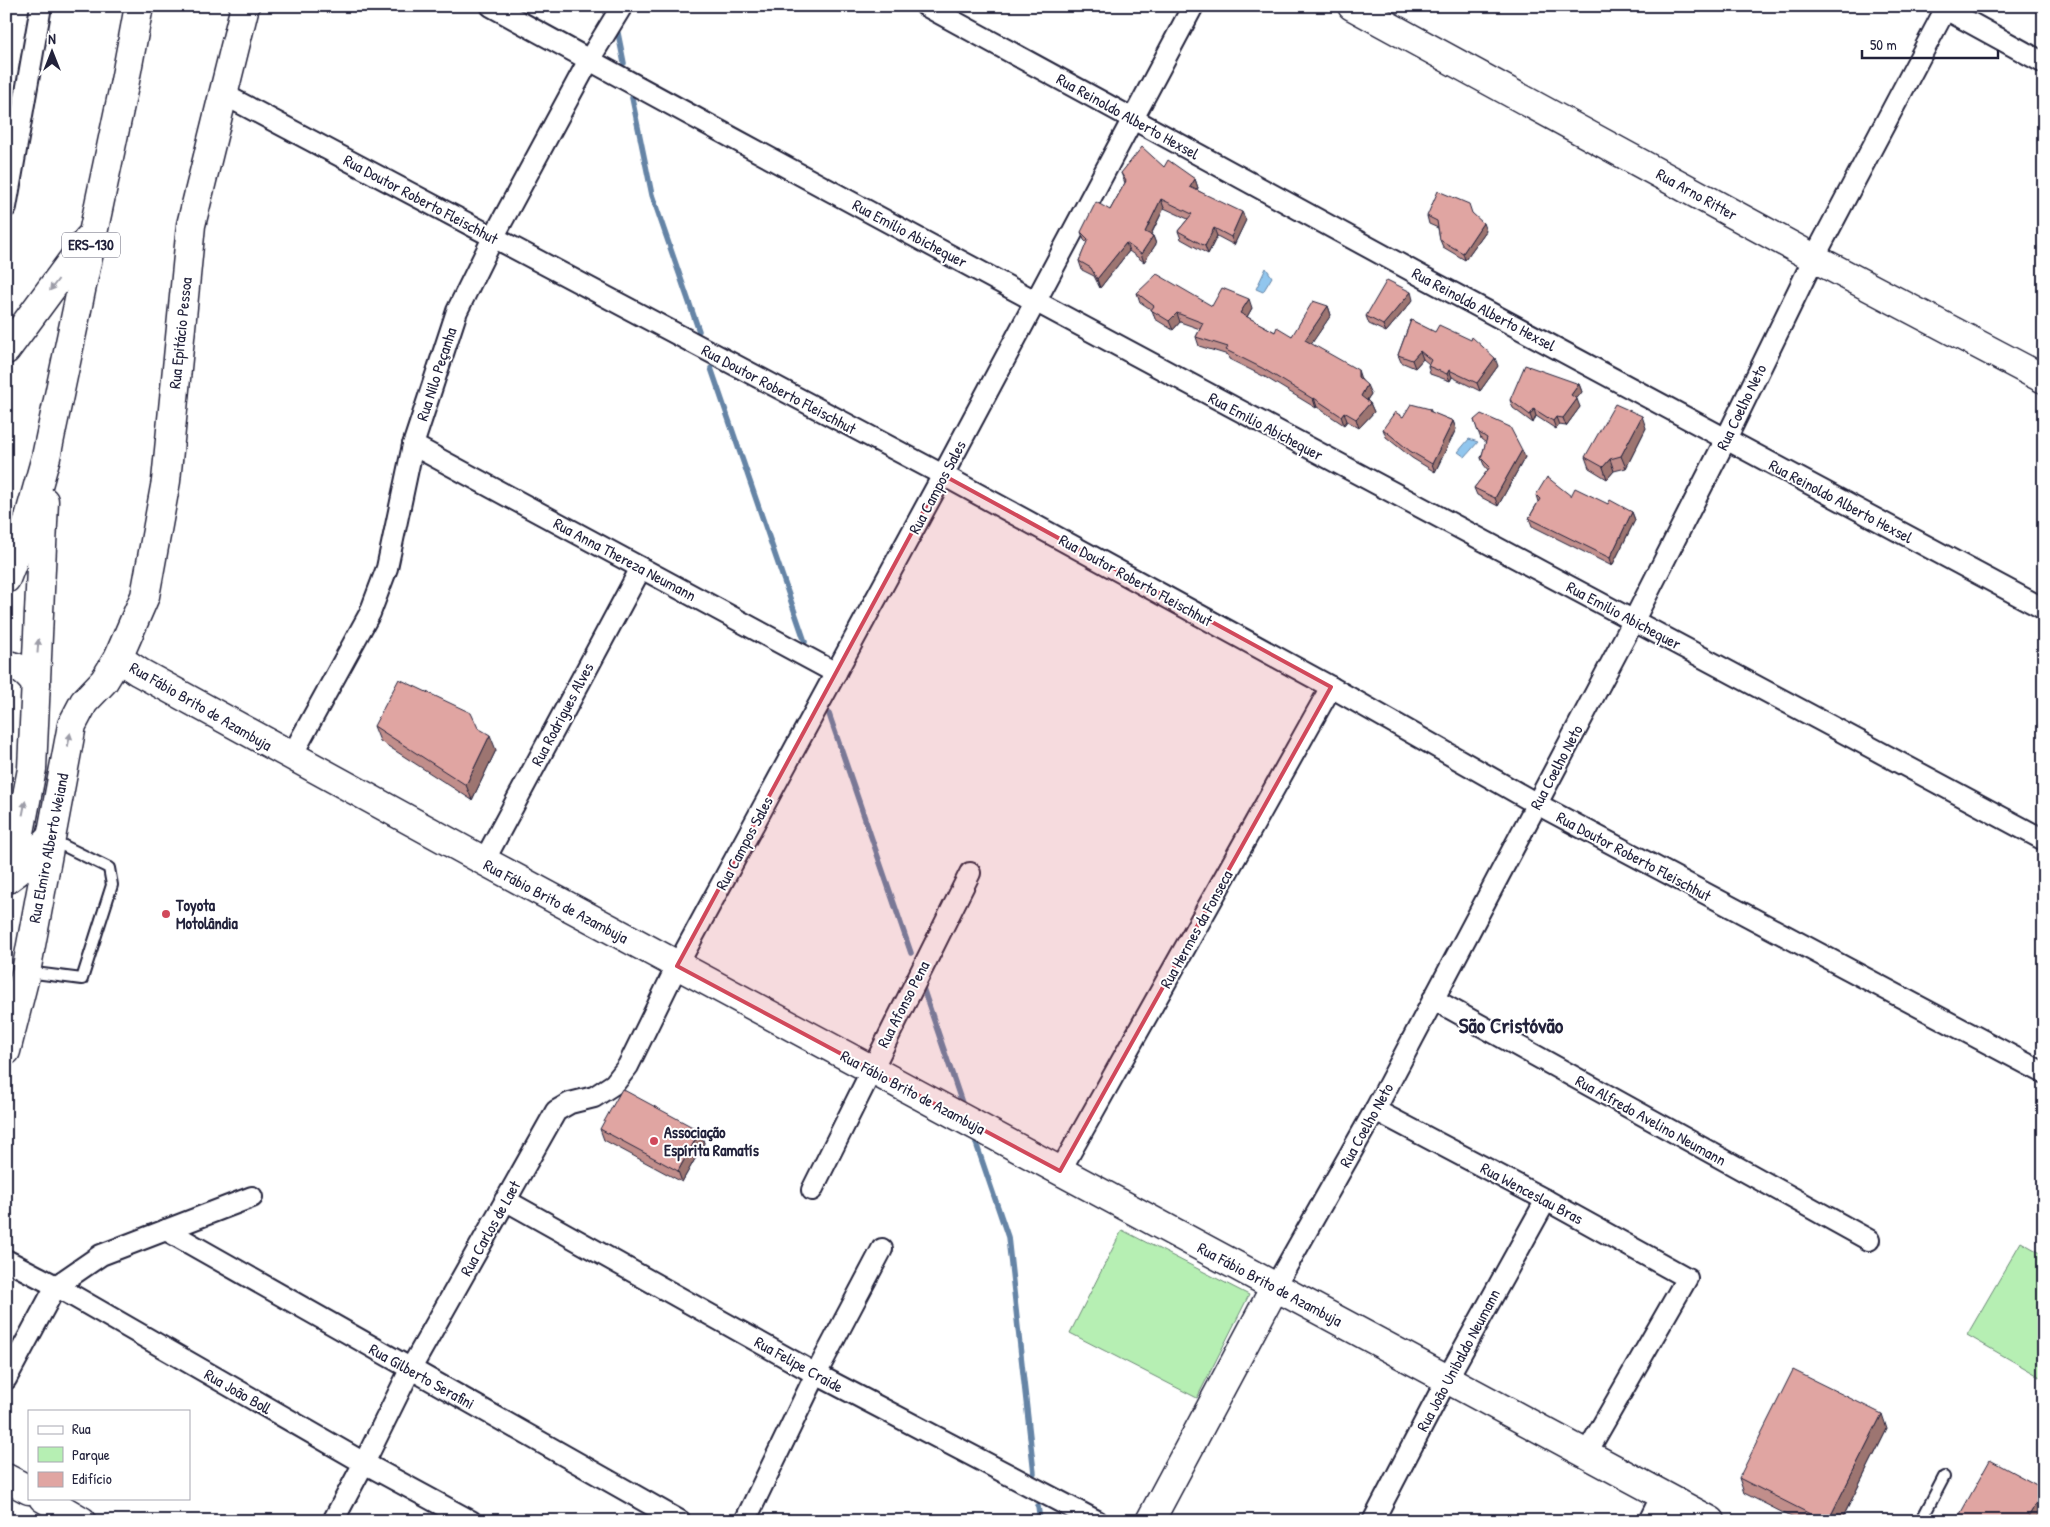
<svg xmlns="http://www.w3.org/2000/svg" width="2050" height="1527" viewBox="0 0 2050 1527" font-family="'Patrick Hand',sans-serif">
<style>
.green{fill:#b6efb3;stroke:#6c8877}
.water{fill:#91c6ee;stroke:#6584a6}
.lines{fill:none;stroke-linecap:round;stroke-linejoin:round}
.stream{stroke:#6584a6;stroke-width:5.5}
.lane-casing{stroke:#22223b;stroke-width:14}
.street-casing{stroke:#22223b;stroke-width:24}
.secondary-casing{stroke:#22223b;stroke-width:31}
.primary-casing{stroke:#22223b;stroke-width:31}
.lane{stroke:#fff;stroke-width:10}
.street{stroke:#fff;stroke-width:20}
.secondary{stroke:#fff;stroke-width:28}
.primary{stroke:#fff;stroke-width:28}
.wall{fill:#c18e8b;stroke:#22223b}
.shaded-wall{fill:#9d7471;stroke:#22223b}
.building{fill:#e0a5a2;stroke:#22223b}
.oneway{fill:#9c9ca7}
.marked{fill:#d1495b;fill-opacity:0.2;stroke:#d1495b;stroke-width:4;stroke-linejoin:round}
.poi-dot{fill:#d1495b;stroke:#fff;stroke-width:2}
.labels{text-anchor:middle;stroke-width:4;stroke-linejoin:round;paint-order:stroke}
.shield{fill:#fff;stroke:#646476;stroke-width:1}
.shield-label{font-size:15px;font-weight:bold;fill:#22223b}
.street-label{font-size:16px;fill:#22223b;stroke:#fff}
.poi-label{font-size:16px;font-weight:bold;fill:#22223b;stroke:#fff;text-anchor:start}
.district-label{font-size:21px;font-weight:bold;fill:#22223b;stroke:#fff}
</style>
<rect width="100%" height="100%" fill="#fff"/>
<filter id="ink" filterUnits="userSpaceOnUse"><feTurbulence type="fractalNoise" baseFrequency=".02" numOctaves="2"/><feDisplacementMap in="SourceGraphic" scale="10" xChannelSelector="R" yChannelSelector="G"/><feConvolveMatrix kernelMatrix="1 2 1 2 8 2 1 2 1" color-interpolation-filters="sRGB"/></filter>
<g filter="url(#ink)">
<!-- green -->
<g class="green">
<polygon points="1122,1230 1249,1295 1197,1398 1070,1333"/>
<polygon points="2021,1242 2044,1255 2044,1379 1967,1335"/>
</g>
<!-- water -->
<g class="water">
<polygon points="1266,268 1272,277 1263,292 1256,289"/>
<polygon points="1469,439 1478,442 1465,457 1458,452"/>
</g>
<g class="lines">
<!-- stream -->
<g class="stream">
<polyline points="618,33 624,63"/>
<polyline points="632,98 652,195 699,331"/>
<polyline points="711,368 805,642"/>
<polyline points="829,714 911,953"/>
<polyline points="923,988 962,1103"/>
<polyline points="976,1143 1008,1237 1034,1473"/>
<polyline points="1038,1506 1040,1521"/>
</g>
<!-- lane casing -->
<g class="lane-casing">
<g id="lane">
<polyline points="27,972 82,979 112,885 109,868 52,840"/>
<polyline points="1921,1521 1944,1477"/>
</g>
</g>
<!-- street casing -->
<g class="street-casing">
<g id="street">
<path d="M491,6C1006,289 1526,562 2044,840"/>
<polyline points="926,6 1425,278 2044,609"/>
<polyline points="1940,6 2044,63"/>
<polyline points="223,94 943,475 1331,687 1537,804 2044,1073"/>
<polyline points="6,207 41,6"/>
<polyline points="413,445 836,673"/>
<polyline points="291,757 370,613 387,568 413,445 457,311 493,238 589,60 622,6"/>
<polyline points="484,861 641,568"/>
<polyline points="1433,999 1869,1240"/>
<polyline points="1375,1110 1546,1200 1687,1278 1586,1454"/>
<polyline points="1060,1171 1331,687"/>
<polyline points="812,1190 970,873"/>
<polyline points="505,1200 816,1374 1097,1521"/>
<polyline points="166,1230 680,1521"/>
<polyline points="6,1260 56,1286 364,1463 471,1521"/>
<polyline points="1275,1287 1375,1110 1634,620 1726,439 1814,258 1947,6"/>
<polyline points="6,1379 56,1286 101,1255 252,1197"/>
<polyline points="333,1521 364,1463 410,1370 556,1111 570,1103 594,1097 614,1084 628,1066 677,966 943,475 1193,6"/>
<polyline points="745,1521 816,1374 882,1249"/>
<polyline points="1373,1521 1447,1379 1546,1200"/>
<polyline points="1649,1521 1662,1495"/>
</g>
</g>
<!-- secondary casing -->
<g class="secondary-casing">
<g id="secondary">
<polyline points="1352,6 1814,258 2044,379"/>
<polyline points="118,658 139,672 484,861 1711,1521"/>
<polyline points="6,1051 26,972 72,725 84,702 104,681 118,658 145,596 166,481 191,225 245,6"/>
<polyline points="6,1478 29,1490"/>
<polyline points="43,1498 82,1521"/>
<polyline points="1150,1521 1275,1287"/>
</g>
</g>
<!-- primary casing -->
<g class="primary-casing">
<g id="primary">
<polyline points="6,350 88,239"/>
<polyline points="6,579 27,525 46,457 125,81 139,6"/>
<path d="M6,665C20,666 27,673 36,684"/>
<polyline points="6,871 18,843 32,769 44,501"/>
<polyline points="6,880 17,872 49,839"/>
</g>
</g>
<!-- lane -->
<use href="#lane" class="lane"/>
<!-- street -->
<use href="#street" class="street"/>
<!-- secondary -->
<use href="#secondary" class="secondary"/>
<!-- primary -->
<use href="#primary" class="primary"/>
</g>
<!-- wall -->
<g class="wall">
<polygon points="1164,167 1195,179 1198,188 1197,190 1246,220 1234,245 1217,236 1208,254 1181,239 1178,231 1188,219 1164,208 1151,235 1153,236 1156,244 1144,262 1129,251 1100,288 1094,276 1082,270 1079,261 1087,243 1084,240 1081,232 1110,210 1125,183 1121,173"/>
<polygon points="1472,213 1486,231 1465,260 1443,247 1440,240 1438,228 1429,224 1427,216"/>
<polygon points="1137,293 1212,306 1252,308 1247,317 1275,332 1292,336 1328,306 1331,315 1311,344 1361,379 1371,394 1367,400 1370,403 1374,412 1359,428 1347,421 1344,425 1317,407 1316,408 1265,377 1229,359 1228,355 1199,346 1196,337 1200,329 1180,322 1173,330 1155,319 1152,310 1140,302"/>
<polygon points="1413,300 1386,332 1369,324 1366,316"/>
<polygon points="1411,320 1498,366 1480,391 1452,377 1450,381 1430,374 1428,366 1429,364 1423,359 1415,368 1401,362 1398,355"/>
<polygon points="1579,384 1582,392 1576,399 1580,407 1566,426 1559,425 1556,429 1536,416 1533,423 1513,408 1510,400"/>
<polygon points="1430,409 1432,413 1453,421 1456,429 1435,472 1412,458 1386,437 1383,429 1403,417"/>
<polygon points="1474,420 1525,457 1498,506 1477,495 1474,488 1488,470 1484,465 1481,458 1486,443 1481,439"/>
<polygon points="1646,428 1626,468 1614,471 1607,479 1589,468 1585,457"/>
<polygon points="1536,495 1571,496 1608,504 1632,512 1635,520 1612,566 1532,526 1529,518 1538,502"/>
<polygon points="374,726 496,750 472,800 380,741"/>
<polygon points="600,1129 700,1131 704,1143 682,1182 604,1140"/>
<polygon points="1887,1429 1841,1521 1799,1521 1744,1493 1739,1478"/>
<polygon points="2044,1508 2037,1521 1960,1521 1959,1516"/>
</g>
<!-- shaded-wall -->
<g class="shaded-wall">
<polygon points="1195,179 1198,188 1193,195 1190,187"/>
<polygon points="1161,199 1164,208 1148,240 1145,232"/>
<polygon points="1242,212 1246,220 1234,245 1231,237"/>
<polygon points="1483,223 1486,231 1465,260 1463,253"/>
<polygon points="1214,228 1217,236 1208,254 1205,246"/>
<polygon points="1153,236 1156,244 1144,262 1141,254"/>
<polygon points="1126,243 1129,251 1100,288 1097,279"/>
<polygon points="1411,292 1413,300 1386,332 1383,325"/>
<polygon points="1249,299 1252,308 1244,322 1240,313"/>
<polygon points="1328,306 1331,315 1308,349 1305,340"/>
<polygon points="1177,313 1180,322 1173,330 1169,321"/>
<polygon points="1420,351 1423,359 1415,368 1412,360"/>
<polygon points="1495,358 1498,366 1480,391 1477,383"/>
<polygon points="1358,370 1361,379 1361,386 1358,377"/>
<polygon points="1449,370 1452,377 1450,381 1447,374"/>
<polygon points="1579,384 1582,392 1574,402 1571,395"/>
<polygon points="1367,385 1371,394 1364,404 1361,396"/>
<polygon points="1314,398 1317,407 1316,408 1313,399"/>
<polygon points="1577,399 1580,407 1566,426 1563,418"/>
<polygon points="1370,403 1374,412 1359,428 1356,419"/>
<polygon points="1534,409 1536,416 1533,423 1530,415"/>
<polygon points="1344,412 1347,421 1344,425 1341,416"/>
<polygon points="1642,416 1646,428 1626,468 1621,456"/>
<polygon points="1556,417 1559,425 1556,429 1553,421"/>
<polygon points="1453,421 1456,429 1435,472 1432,464"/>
<polygon points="1522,450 1525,457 1498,506 1495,498"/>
<polygon points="1610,459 1614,471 1607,479 1603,467"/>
<polygon points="1632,512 1635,520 1612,566 1610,558"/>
<polygon points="490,735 496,750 472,800 466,785"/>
<polygon points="700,1131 704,1143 682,1182 678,1171"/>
<polygon points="1882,1414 1887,1429 1841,1521 1828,1521"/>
<polygon points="2044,1489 2044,1508 2037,1521 2026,1521"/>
</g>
<!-- building -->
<g class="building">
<polygon points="1142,147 1164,167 1168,160 1195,179 1190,187 1242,212 1231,237 1214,228 1205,246 1178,231 1192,214 1161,199 1145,232 1153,236 1141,254 1126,243 1097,279 1091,268 1079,261 1088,239 1081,232 1096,202 1110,210 1126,181 1121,173"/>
<polygon points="1438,191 1469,204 1472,213 1483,223 1463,253 1440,240 1437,221 1427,216"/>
<polygon points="1157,274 1212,306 1222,288 1249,299 1240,313 1275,332 1277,327 1292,336 1313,301 1328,306 1305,340 1358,370 1358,377 1367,385 1361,396 1370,403 1356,419 1344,412 1341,416 1314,398 1313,399 1262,368 1226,350 1228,347 1196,337 1203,323 1177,313 1169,321 1151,310 1154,306 1137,293"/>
<polygon points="1387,280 1411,292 1383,325 1366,316"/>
<polygon points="1411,320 1435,332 1439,325 1471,340 1472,337 1495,358 1477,383 1449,370 1447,374 1428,366 1431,360 1420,351 1412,360 1398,355"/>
<polygon points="1525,365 1579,384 1571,395 1577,399 1563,418 1556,417 1553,421 1534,409 1530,415 1510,400"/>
<polygon points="1411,404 1430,409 1429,411 1453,421 1432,464 1410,451 1383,429 1395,412 1403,417"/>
<polygon points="1615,404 1642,416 1621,456 1610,459 1603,467 1585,457"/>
<polygon points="1481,414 1510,427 1522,450 1495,498 1474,488 1490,467 1481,458 1487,438 1478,432 1474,420"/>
<polygon points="1547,477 1571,496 1575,488 1608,504 1610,500 1632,512 1610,558 1529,518 1540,499 1536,495"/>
<polygon points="399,679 471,713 478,728 490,735 466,785 374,726"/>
<polygon points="622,1089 700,1131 678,1171 600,1129"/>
<polygon points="1793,1370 1882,1414 1828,1521 1824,1521 1739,1478"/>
<polygon points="1990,1460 2044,1489 2026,1521 1967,1521 1959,1516"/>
</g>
<!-- one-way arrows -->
<defs><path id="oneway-solid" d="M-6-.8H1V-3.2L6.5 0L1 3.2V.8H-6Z" transform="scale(1.25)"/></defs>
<g class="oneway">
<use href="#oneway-solid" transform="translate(54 285) rotate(127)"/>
<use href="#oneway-solid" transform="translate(38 646) rotate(-86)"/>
<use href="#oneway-solid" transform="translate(69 740) rotate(-79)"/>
<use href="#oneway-solid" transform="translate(24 808) rotate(-79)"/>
</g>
</g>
<!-- marked area -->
<path class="marked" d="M943,475L1331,687L1060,1171L677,966Z"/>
<!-- markers -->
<g class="poi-dot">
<circle cx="166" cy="914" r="5"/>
<circle cx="654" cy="1141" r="5"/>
</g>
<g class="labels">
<!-- shield labels -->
<rect class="shield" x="62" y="232.5" width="58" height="25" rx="4"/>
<g class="shield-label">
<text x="91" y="250">ERS-130</text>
</g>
<!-- street labels -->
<g class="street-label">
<text transform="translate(1128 116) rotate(29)" y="6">Rua Reinoldo Alberto Hexsel</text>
<text transform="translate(1697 194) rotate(29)" y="6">Rua Arno Ritter</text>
<text transform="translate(421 199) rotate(28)" y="6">Rua Doutor Roberto Fleischhut</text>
<text transform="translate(910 233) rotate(28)" y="6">Rua Emilio Abichequer</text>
<text transform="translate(1484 309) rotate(28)" y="6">Rua Reinoldo Alberto Hexsel</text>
<text transform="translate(180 333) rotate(-84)" y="6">Rua Epitácio Pessoa</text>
<text transform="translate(436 374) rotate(-72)" y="6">Rua Nilo Peçanha</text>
<text transform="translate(779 389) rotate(28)" y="6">Rua Doutor Roberto Fleischhut</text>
<text transform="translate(1741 407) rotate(-64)" y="6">Rua Coelho Neto</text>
<text transform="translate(1266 426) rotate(28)" y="6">Rua Emilio Abichequer</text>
<text transform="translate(937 487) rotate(-62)" y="6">Rua Campos Sales</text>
<text transform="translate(1841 501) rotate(28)" y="6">Rua Reinoldo Alberto Hexsel</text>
<text transform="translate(625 559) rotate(28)" y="6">Rua Anna Thereza Neumann</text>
<text transform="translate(1136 580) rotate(29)" y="6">Rua Doutor Roberto Fleischhut</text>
<text transform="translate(1624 615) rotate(28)" y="6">Rua Emilio Abichequer</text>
<text transform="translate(201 706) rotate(30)" y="6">Rua Fábio Brito de Azambuja</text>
<text transform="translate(562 714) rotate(-62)" y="6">Rua Rodrigues Alves</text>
<text transform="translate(1556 767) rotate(-62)" y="6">Rua Coelho Neto</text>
<text transform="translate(744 843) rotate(-62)" y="6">Rua Campos Sales</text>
<text transform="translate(48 848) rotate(-79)" y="6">Rua Elmiro Alberto Weiand</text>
<text transform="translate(1634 856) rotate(28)" y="6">Rua Doutor Roberto Fleischhut</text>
<text transform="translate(556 901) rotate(28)" y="6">Rua Fábio Brito de Azambuja</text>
<text transform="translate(1196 929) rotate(-61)" y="6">Rua Hermes da Fonseca</text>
<text transform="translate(903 1004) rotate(-63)" y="6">Rua Afonso Pena</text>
<text transform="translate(913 1092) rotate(28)" y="6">Rua Fábio Brito de Azambuja</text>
<text transform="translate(1651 1120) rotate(29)" y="6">Rua Alfredo Avelino Neumann</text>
<text transform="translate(1366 1125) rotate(-61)" y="6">Rua Coelho Neto</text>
<text transform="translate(1532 1193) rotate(28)" y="6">Rua Wenceslau Bras</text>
<text transform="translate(490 1228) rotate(-61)" y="6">Rua Carlos de Laet</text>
<text transform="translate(1270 1284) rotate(28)" y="6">Rua Fábio Brito de Azambuja</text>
<text transform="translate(1458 1360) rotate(-62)" y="6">Rua João Unibaldo Neumann</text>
<text transform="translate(799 1364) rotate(29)" y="6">Rua Felipe Craide</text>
<text transform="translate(422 1376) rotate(29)" y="6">Rua Gilberto Serafini</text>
<text transform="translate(238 1391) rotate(30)" y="6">Rua João Boll</text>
</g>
<!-- poi labels -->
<g class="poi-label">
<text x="176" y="911">Toyota<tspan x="176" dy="18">Motolândia</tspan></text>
<text x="664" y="1138">Associação<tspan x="664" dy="18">Espírita Ramatís</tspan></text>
</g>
<!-- district labels -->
<g class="district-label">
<text x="1511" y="1033">São Cristóvão</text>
</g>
</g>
<!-- margin -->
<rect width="2050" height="1527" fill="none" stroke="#fff" stroke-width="25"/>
<rect x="12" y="12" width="2025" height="1502" fill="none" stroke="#22223b" stroke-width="2" filter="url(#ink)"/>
<!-- legend -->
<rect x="28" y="1410" width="162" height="90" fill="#ffffff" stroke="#a7a7b1"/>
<rect x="38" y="1426" width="25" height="8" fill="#ffffff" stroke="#a7a7b1"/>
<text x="72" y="1434" font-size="15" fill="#22223b">Rua</text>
<rect x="38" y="1447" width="25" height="15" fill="#b6efb3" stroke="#a7a7b1"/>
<text x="72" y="1460" font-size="15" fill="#22223b">Parque</text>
<rect x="38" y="1472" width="25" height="15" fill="#e0a5a2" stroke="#a7a7b1"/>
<text x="72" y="1484" font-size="15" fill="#22223b">Edifício</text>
<!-- north arrow -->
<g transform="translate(52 52)" stroke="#ffffff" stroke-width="4" paint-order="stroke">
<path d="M0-4L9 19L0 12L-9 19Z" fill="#22223b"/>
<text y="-8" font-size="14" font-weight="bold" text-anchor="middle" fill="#22223b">N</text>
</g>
<!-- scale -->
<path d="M1862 50v8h136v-8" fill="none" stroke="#22223b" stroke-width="2.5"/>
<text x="1870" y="50" font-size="15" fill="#22223b" stroke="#ffffff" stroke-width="4" paint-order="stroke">50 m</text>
</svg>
